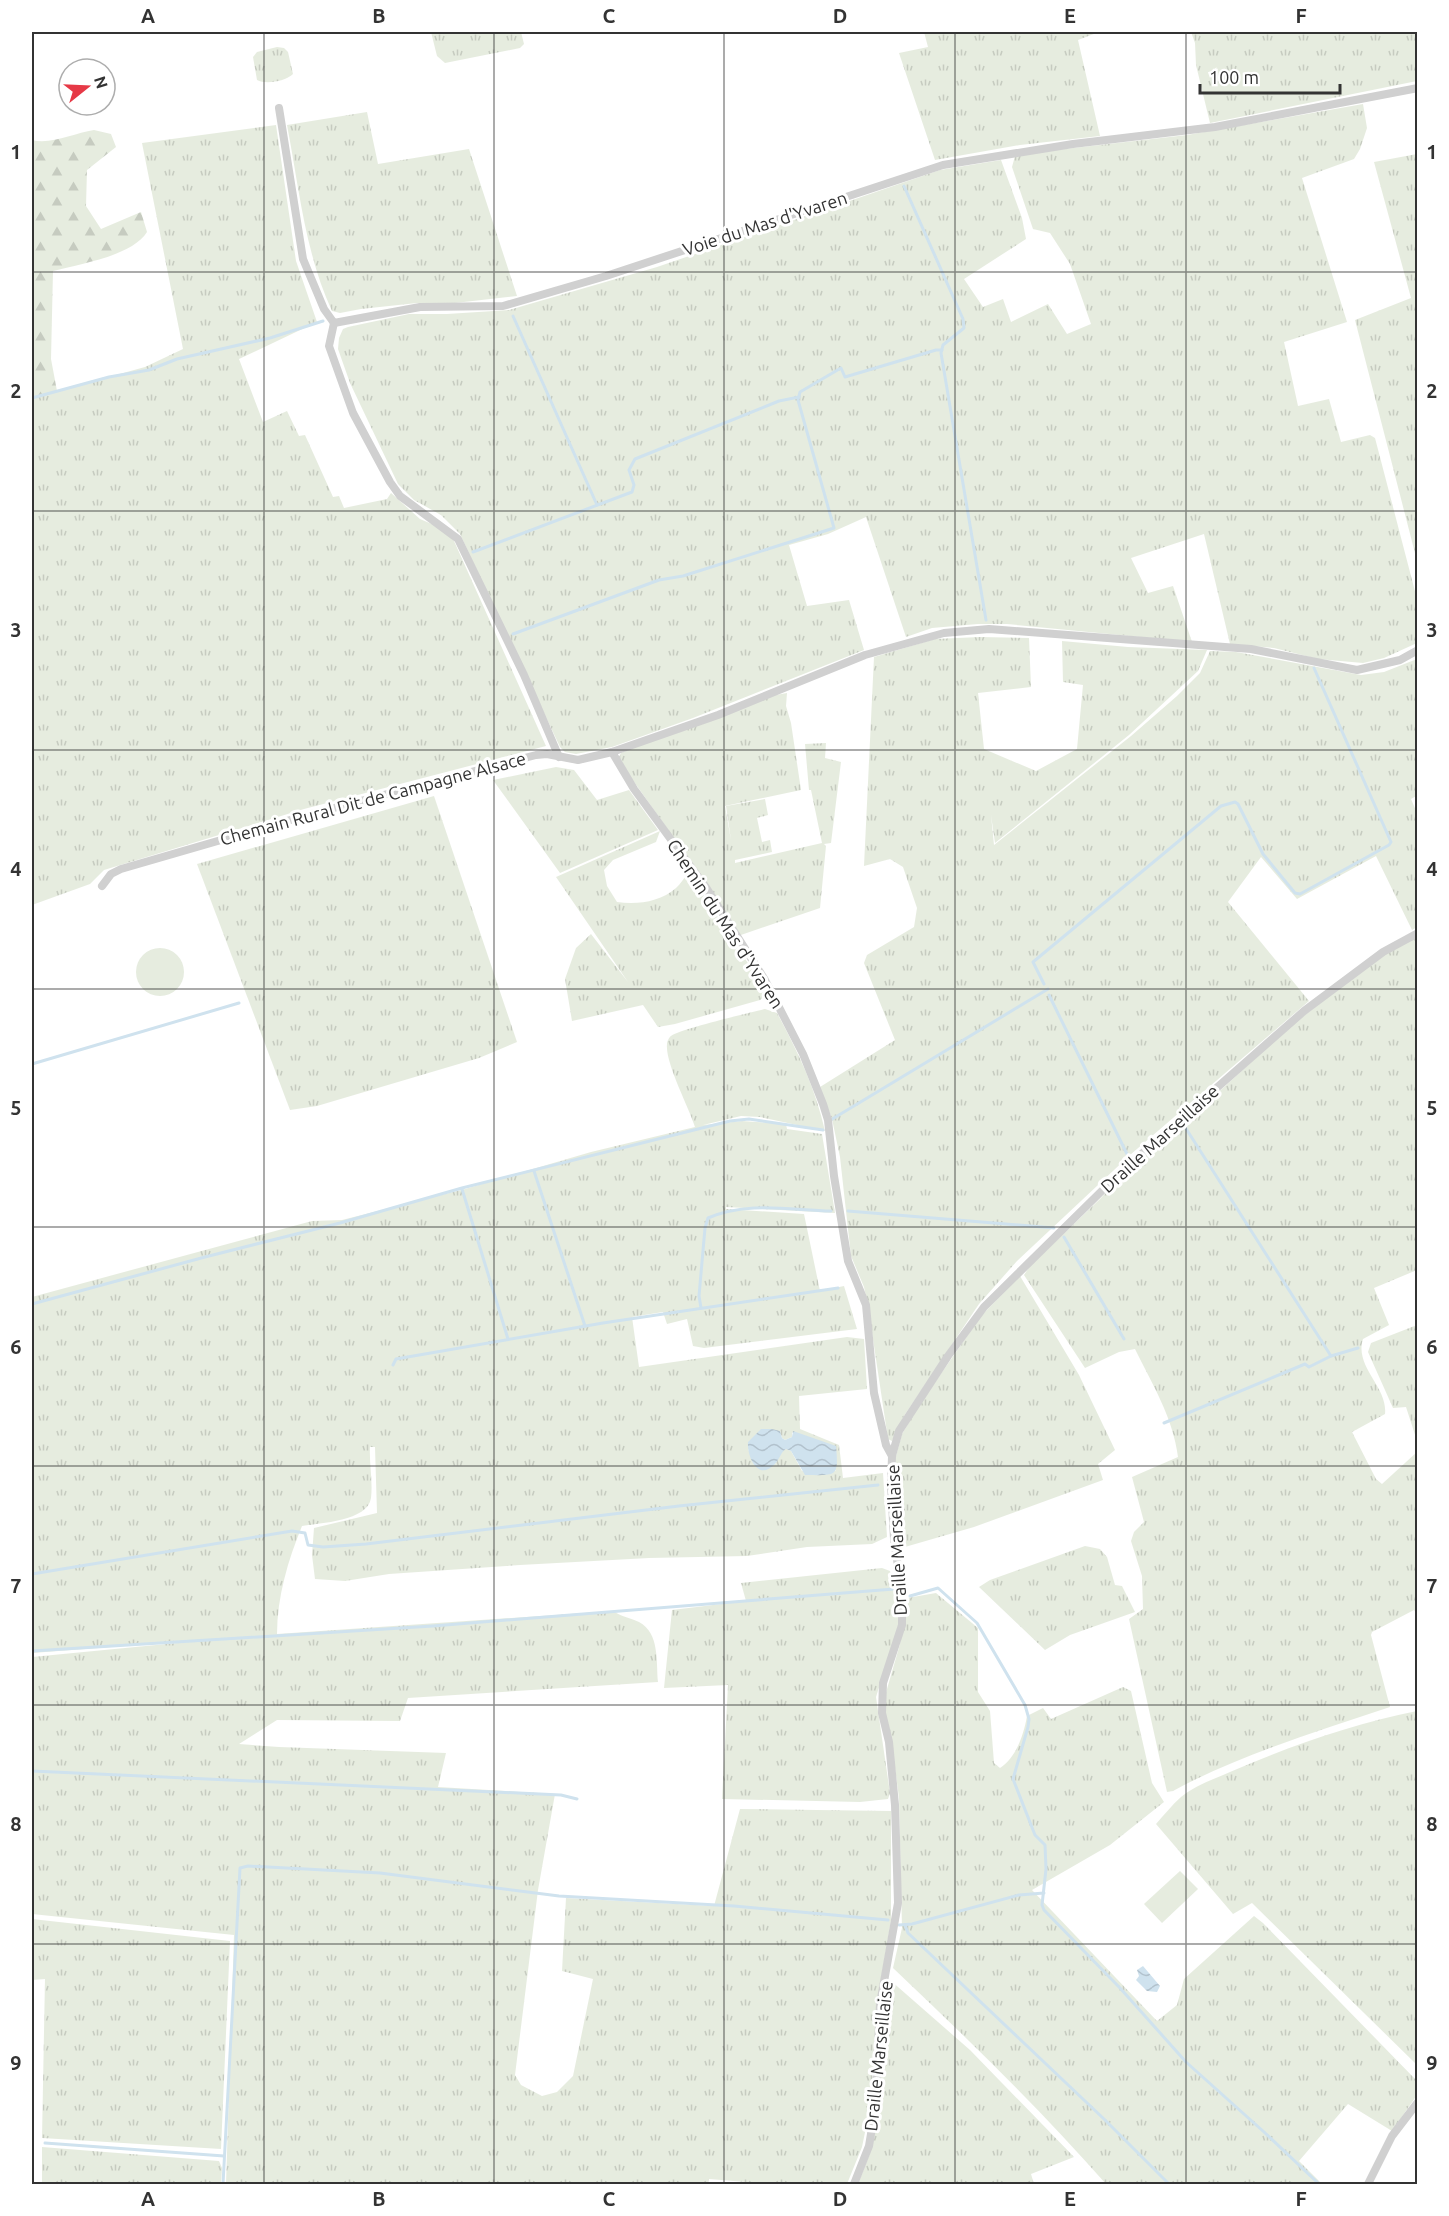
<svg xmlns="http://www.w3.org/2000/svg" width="1449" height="2216" viewBox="0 0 1449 2216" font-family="Ubuntu,sans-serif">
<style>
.grass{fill:url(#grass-tufts);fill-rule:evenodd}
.forest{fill:url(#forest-firs)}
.garden{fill:#e6ecdf}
.water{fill:url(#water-waves)}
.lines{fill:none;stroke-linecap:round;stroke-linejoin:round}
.stream{stroke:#cfe2ee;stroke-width:3}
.minor{stroke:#d0d0d0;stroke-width:8}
.grid{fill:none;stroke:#333;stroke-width:1.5;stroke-opacity:0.55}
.labels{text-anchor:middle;stroke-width:6;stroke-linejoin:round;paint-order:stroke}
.street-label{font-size:18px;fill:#333;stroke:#fff}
.neatline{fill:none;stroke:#333;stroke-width:2}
.grid-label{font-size:20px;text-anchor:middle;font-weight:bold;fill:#333}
</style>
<defs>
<pattern id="grass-tufts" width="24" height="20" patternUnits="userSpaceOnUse" patternTransform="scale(1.5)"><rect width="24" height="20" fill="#e6ecdf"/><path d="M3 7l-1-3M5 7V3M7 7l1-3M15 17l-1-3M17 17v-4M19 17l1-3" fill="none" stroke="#c6cbc0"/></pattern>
<pattern id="forest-firs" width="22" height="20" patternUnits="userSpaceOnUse" patternTransform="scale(1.5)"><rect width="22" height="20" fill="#e6ecdf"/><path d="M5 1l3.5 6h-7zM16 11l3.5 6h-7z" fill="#c6cbc0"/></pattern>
<pattern id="water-waves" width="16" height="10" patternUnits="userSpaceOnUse" patternTransform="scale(1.5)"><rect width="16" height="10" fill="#cfe2ee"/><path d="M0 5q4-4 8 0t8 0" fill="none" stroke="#b2c2cd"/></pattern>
</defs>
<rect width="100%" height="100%" fill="#fff"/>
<!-- grass -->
<g class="grass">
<polygon points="431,32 521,32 524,44 520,48 445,63 437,56"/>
<polygon points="924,32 1099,32 1078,40 1100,136 1020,145 935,160 899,53 928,47"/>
<polygon points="1191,32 1417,32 1417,81 1210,123 1196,65 1195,43"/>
<path d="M277,47L284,48L288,52L293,74C286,81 266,85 257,80L253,57L257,52Z"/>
<polygon points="1363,104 1367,128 1360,149 1354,159 1302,178 1347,322 1284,342 1298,406 1329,399 1341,442 1370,435 1375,438 1417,599 1417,643 1384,658 1363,663 1318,659 1274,648 1230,644 1204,534 1131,558 1148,593 1173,586 1192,642 1007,624 978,624 932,628 906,637 866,517 828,534 789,545 807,606 849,600 864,650 693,718 612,747 576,754 565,752 560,747 460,534 441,515 414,500 398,484 350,383 338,349 339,338 343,329 348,327 409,314 447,314 509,310 657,267 940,170 1001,160 1022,218 1026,239 964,279 983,307 1003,299 1011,322 1048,304 1067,334 1091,324 1070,264 1050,233 1033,229 1012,167 1015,156 1047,151 1187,135"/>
<path d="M367,112L378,164L469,149L517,296L455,303H417L361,309L340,313L332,311C305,253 299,187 287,125Z"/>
<polygon points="276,125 296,261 317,322 239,359 263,422 287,411 299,436 305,435 333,497 339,496 344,508 387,499 391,493 420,519 441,528 454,541 546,746 304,809 104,870 90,884 32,905 32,398 145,367 183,349 142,143"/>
<polygon points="1417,154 1418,154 1417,561 1355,320 1411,298 1374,162"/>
<polygon points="980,637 1029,638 1031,687 978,693 984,749 1036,771 1077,749 1083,685 1063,682 1062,641 1128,647 1207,650 1198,671 1129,735 995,843 991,815 994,845 1131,736 1177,696 1200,673 1210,651 1236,652 1361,675 1384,672 1417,659 1418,795 1411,799 1417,813 1417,927 1412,930 1376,856 1297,899 1261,857 1228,902 1309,1001 1130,1155 1017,1261 979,1304 904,1416 892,1441 888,1439 868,1306 864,1287 851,1256 840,1157 832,1119 820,1087 895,1040 864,963 867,955 914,927 917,908 903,867 890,859 864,866 874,657 935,639"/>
<polygon points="787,693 786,706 791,723 801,790 725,806 731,840 726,806 765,799 768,815 757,818 762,842 770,840 772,852 735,860 735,863 822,843 811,790 809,790 805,744 826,743 825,758 841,762 831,843 824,844 826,846 820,908 738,936 696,869 632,779 619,757 621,753 642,744 770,696"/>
<polygon points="556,767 574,770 597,800 629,790 658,830 560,873 493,780"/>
<polygon points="434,796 517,1042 479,1058 317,1106 290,1110 197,864"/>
<path d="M660,831L656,842L613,860L604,870L607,886L617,902C637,905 660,902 676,888C681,884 684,877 689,873L768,994L760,1000L675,1024L658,1027L643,1005L572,1021L565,979L576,948L591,934L628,982L556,877Z"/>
<path d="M1417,935V1270L1374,1288L1389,1325L1363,1339C1354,1367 1388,1387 1385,1414L1352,1432L1376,1479L1382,1484L1417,1452V1614L1414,1610L1372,1632L1371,1635L1390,1707C1316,1732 1241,1754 1173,1791L1167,1792L1129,1619L1143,1609L1142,1576L1131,1541L1134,1532L1144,1522L1132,1477L1178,1457C1173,1417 1152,1384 1135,1349L1119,1352L1085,1368L1024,1275L1030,1266L1100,1199L1132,1165L1190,1118L1293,1024L1382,956Z"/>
<path d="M765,1009L777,1013C798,1052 815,1087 825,1131L760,1117L741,1116L703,1125L742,1121L786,1124L787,1129L822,1134L835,1213L726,1207V1204V1209L804,1214L820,1291L844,1286L857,1329L704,1348L693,1346L687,1319L667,1324L663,1312L632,1317L639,1367L847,1337L864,1339L867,1389L799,1396L800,1429L839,1445L843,1478L883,1473L887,1537L872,1544L807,1547L747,1556L649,1558L520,1565L389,1574L345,1581L315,1579L312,1555L314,1528L377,1513L375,1447H370C369,1463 373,1481 371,1498C368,1521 320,1523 302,1526C288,1560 277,1597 277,1634L613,1611C624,1618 629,1617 639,1622C660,1633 656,1662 658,1682L408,1698L400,1721L277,1720L239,1744L279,1747L446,1753L438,1787L555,1794L538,1890L515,2075L521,2085L542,2096L557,2092L573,2076L593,1979L562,1971L566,1898L714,1906L740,1809L891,1811V1920L877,2003L871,2103L862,2147L847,2184H769L709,2179L708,2184H226L234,1935L32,1914V1657L218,1639L32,1653V1297L312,1221L342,1220L465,1189L591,1152L695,1127C689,1107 665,1063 667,1044C667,1042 669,1037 671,1036C680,1029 749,1013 765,1009ZM780,1431L782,1438L785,1440L792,1437V1432L836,1471H802L791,1451L786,1449L782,1451L775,1464L748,1450Z"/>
<polygon points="1020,1276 1079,1375 1115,1450 1098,1464 1103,1480 974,1527 898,1549 893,1467 902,1434 922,1401 981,1316"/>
<polygon points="1417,1325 1417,1441 1406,1407 1393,1408 1368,1352 1371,1343"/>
<polygon points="1085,1546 1100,1549 1107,1557 1115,1585 1122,1586 1135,1612 1070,1635 1045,1650 979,1587 990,1580"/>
<polygon points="882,1568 890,1571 898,1596 898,1626 876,1697 890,1793 888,1799 860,1802 722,1799 728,1685 664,1688 672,1610 746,1601 741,1583"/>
<path d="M936,1593L978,1628V1692L990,1711L994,1763L1000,1768C1016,1758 1024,1734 1027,1716L1043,1708L1051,1719L1123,1687L1131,1691L1152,1783L1164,1802L1110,1845L1032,1890L1157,2021L1177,2005L1184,1979L1254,1916L1263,1923L1417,2081V2095L1392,2131L1348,2104L1299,2161L1322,2184H1106C1039,2108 967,2038 893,1968L902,1928L899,1798L891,1737L886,1720L885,1696L900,1644L907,1598Z"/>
<path d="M1417,1711H1418L1417,2065L1252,1903L1233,1914L1156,1824C1164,1815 1172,1805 1181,1797C1194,1786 1214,1779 1230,1772C1290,1746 1353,1724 1417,1711Z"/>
<polygon points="32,1919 230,1941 221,2149 42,2138 45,1979 32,1980"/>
<polygon points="890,1980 970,2050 1074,2157 1031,2174 1034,2184 858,2184 869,2156 880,2107 881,2041"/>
<polygon points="42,2147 219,2161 222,2168 221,2184 42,2184"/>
</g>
<!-- forest -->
<path class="forest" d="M94,130L111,134L116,147L87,170L86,206L101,229L141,212L147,232C132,256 80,264 53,271L51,359L57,391L32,398V140C51,145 74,133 94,130Z"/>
<!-- garden -->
<g class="garden">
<circle cx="160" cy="972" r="24"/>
<polygon points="1180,1871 1198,1889 1162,1923 1144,1904"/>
</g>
<!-- water -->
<g class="water">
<path d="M761,1429H772L780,1431L782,1438L785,1440L792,1437L793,1431L836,1446C839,1479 836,1475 805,1475L791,1451L786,1449C780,1453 780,1459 775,1464C758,1482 747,1457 748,1442Z"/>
<polygon points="1143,1966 1160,1986 1157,1992 1147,1991 1136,1980 1139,1976 1137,1970"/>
</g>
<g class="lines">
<!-- stream -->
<g class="stream">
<polyline points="904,186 963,319 964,328 943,345 941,353 986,620"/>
<polyline points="513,316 597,505"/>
<polyline points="32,398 109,377 149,370 177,359 270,338 323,321"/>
<polyline points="473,552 632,492 634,485 629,470 635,459 779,401 799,397"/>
<polyline points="513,634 659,580 683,576 834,528 798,400 800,392 841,368 845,377 936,350 942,350"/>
<polyline points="1044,984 1033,962 1221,806 1235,802 1238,804 1263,854 1295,893 1300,894 1389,845 1391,842 1314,668"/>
<polyline points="1049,995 1127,1154"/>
<polyline points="32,1064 239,1003"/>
<polyline points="829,1121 1048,989"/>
<polyline points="1185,1127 1331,1356"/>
<polyline points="534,1171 585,1326"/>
<polyline points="462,1189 508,1339"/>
<polyline points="848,1211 1054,1228"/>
<polyline points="1064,1237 1124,1339"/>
<polyline points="32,1304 205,1257 340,1223 462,1188 730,1121 749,1119 823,1130"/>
<path d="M701,1308L699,1296L705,1228L708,1218C748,1201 789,1210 831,1211"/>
<polyline points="393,1365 396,1359 603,1323 838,1288"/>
<polyline points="1164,1423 1305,1364 1309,1367 1331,1356 1358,1348"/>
<polyline points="32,1574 292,1531 305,1533 308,1545 323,1547 366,1544 679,1506 878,1485"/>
<polyline points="910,1596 938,1588 977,1623 1025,1705 1029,1719 1028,1727 1013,1779 1035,1835 1045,1845 1046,1869 1042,1905 1044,1910 1120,1988 1186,2062 1264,2132 1319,2184"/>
<polyline points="32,1651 433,1626 894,1589"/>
<polyline points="32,1771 561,1795 577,1799"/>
<polyline points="899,1925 912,1924 1019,1895 1044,1893"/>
<polyline points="905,1925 908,1933 1104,2119 1169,2184"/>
<polyline points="45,2143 224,2156"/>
<polyline points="223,2184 240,1868 248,1866 380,1873 559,1896 734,1906 888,1920"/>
</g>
<!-- minor -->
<g class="minor">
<polyline points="279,108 303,259 324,309 334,323 420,307 503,306 606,276 943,165 1073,144 1215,127 1418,88"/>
<polyline points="334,323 329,346 353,413 390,482 400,496 458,539 524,675 559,757"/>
<polyline points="612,752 634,789 705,886 765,980 803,1054 823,1104 828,1120 834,1176 848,1261 866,1305 874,1393 886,1445 892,1456"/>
<polyline points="102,886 111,874 121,869 311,814 536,755 547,754 578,760 612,752 718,715 865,655 944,633 989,629 1251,649 1357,670 1400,660 1418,650"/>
<polyline points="854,2184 869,2146 875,2110 880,2004 898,1903 895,1805 889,1742 882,1713 883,1683 902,1625 902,1594 894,1539 891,1486 892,1456 899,1431 948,1356 984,1307 1120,1173 1304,1011 1383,952 1418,933"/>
<polyline points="1368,2184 1392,2136 1418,2102"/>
</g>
</g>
<!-- grid -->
<path class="grid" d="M264,32V2184M494,32V2184M724,32V2184M955,32V2184M1186,32V2184M32,272H1418M32,511H1418M32,750H1418M32,989H1418M32,1227H1418M32,1466H1418M32,1705H1418M32,1944H1418"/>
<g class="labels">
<!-- street labels -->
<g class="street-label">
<text transform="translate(765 224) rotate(-18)" y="6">Voie du Mas d'Yvaren</text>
<text transform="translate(373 799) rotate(-15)" y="6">Chemain Rural Dit de Campagne Alsace</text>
<text transform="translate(725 924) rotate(57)" y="6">Chemin du Mas d'Yvaren</text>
<text transform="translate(1160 1139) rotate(-42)" y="6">Draille Marseillaise</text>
<text transform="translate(897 1540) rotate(-93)" y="6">Draille Marseillaise</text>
<text transform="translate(879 2056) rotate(-84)" y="6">Draille Marseillaise</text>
</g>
</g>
<!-- border -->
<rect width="1449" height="2216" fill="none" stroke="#ffffff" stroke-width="66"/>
<!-- north arrow -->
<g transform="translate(87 87) rotate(72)"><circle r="28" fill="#ffffff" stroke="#adadad" stroke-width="1.5"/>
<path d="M0-4.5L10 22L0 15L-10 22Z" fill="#e63946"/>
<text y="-9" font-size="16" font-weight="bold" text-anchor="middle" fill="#333333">N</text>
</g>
<!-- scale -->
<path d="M1200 84v9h140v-9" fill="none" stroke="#333333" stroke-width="3"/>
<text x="1209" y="84" font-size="18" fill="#333333" stroke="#ffffff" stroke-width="4.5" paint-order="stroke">100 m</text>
<rect x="33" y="33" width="1383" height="2150" class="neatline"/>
<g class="grid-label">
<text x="148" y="23">A</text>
<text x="379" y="23">B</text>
<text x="609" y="23">C</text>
<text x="840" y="23">D</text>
<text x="1070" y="23">E</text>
<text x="1301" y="23">F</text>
<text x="16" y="159">1</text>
<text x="1432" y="159">1</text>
<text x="16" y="398">2</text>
<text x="1432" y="398">2</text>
<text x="16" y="637">3</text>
<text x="1432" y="637">3</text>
<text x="16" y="876">4</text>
<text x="1432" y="876">4</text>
<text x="16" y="1115">5</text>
<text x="1432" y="1115">5</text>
<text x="16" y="1354">6</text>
<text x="1432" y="1354">6</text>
<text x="16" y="1593">7</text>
<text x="1432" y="1593">7</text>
<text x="16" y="1831">8</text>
<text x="1432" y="1831">8</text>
<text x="16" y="2070">9</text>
<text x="1432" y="2070">9</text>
<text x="148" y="2206">A</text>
<text x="379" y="2206">B</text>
<text x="609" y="2206">C</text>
<text x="840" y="2206">D</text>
<text x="1070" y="2206">E</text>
<text x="1301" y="2206">F</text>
</g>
</svg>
